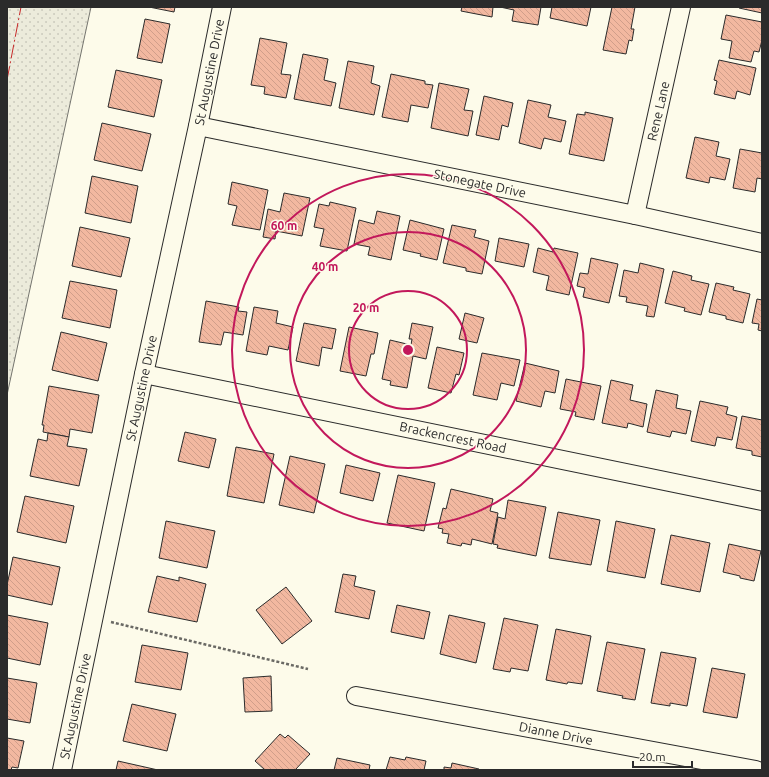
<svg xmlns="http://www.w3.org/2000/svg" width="769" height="777" viewBox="0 0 769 777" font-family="Ubuntu,sans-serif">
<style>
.grass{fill:url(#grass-dots);stroke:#74746e}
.building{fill:url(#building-back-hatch);stroke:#2b2b2b}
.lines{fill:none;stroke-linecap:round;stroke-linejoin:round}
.minor-casing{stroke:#2b2b2b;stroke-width:20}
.path{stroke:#6a6964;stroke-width:2.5;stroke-dasharray:3 2;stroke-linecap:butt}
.minor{stroke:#fdfbea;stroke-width:18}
.power{stroke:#c62828;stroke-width:1;stroke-dasharray:14 3 2 3;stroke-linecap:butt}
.ring{fill:none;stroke:#c2185b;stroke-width:2}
.labels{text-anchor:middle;stroke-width:3;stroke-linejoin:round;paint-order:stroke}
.street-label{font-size:13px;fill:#2b2b2b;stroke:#fdfbea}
.centre{fill:#c2185b;stroke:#fdfbea;stroke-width:2}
.ring-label{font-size:12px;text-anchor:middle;font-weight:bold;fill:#c2185b;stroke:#fdfbea;stroke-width:3;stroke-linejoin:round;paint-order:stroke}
</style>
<defs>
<pattern id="grass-dots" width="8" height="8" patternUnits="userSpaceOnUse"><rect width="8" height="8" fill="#ecebdb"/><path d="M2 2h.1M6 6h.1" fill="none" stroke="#cbcabc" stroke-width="1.8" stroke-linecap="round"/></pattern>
<pattern id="building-back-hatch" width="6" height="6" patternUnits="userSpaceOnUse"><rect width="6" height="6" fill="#f2b8a0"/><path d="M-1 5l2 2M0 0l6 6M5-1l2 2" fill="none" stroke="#d09e8a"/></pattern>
</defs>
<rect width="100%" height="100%" fill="#fdfbea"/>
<!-- grass -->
<polygon class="grass" points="7,7 91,7 7,395"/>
<!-- building -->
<g class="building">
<polygon points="149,7 175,7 174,12"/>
<polygon points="462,7 493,7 492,17 461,11"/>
<polygon points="500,7 541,7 538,25 512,21 514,10"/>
<polygon points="552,7 591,7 587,26 550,18"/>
<polygon points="612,7 635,7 631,29 634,29 632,41 629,40 626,54 603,50"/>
<polygon points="740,7 762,7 762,13 739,8"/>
<polygon points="726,15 762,22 762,40 759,52 754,51 751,62 729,58 732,41 721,39"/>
<polygon points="145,19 170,24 162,63 137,58"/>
<polygon points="260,38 287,43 281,74 291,75 286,98 264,94 265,87 251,85"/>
<polygon points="303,54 328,59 324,80 336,83 331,106 294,99"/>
<polygon points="719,60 756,68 750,95 737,91 735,99 714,94 717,81 714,80"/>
<polygon points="348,61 374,66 371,83 380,86 374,115 339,108"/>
<polygon points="116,70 162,80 154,117 108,107"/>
<polygon points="391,74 425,81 425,84 433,85 428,108 411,105 408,122 382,117"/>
<polygon points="439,83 469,89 464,110 473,111 468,136 431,128"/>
<polygon points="484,96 513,103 508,127 502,125 499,140 476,135"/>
<polygon points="528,100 551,105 548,117 566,121 561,142 544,138 541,149 519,143"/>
<polygon points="585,112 613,118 604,161 569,154 577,114 585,115"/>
<polygon points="102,123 151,134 142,171 94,160"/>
<polygon points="695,137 719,142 716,156 730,159 725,180 710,177 709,183 686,178"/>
<polygon points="740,149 762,153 762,179 757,178 755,192 733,188"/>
<polygon points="92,176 138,186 131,223 85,213"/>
<polygon points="232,182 268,190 260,230 232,225 237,206 228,204"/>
<polygon points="284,193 310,198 302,236 276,231 275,239 263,237 268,209 280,212"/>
<polygon points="330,202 356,208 347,251 320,246 324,229 314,227 319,204 329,206"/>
<polygon points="377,211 400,216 391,260 368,255 370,247 354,244 359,220 374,224"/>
<polygon points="410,220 444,229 437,260 420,256 421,254 403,250"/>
<polygon points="452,225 476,230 474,237 489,241 482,274 466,271 466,268 443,263"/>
<polygon points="80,227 130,238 121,277 72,266"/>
<polygon points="499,238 529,244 524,267 495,261"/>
<polygon points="538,248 553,252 554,248 578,253 569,295 546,290 549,276 533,272"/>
<polygon points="591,258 618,264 609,303 583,297 585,288 577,286 580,273 588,274"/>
<polygon points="640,263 664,269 654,317 646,316 648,306 626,302 627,297 619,296 624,270 638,273"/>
<polygon points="673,271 692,276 691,280 709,284 701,315 684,311 685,308 665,303"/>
<polygon points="70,281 117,290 110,328 62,318"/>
<polygon points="716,283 734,287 733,290 750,294 743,323 726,319 726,316 709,312"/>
<polygon points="757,299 762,300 762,331 758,330 759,324 752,323"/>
<polygon points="206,301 239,307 238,311 247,312 243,335 224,332 221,345 199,342"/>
<polygon points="254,307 278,311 276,323 293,327 288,350 269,346 267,355 246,351"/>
<polygon points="465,313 484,318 477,343 459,339"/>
<polygon points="304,323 336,329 332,349 322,347 319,366 296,361"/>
<polygon points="412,323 433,327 426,359 413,356 407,388 390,385 391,381 382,379 390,340 411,345 412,339 409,339"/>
<polygon points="349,327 378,333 374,354 371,354 366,376 340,371"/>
<polygon points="61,332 107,343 98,381 52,370"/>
<polygon points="437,347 464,353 459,375 456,374 451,393 428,388"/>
<polygon points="482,353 520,360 514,386 501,383 497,400 473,395"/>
<polygon points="525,363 559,371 555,393 545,391 541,407 516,401"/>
<polygon points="566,379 601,386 594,420 575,416 576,412 560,409"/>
<polygon points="611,380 633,385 630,400 647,404 643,427 628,423 627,428 602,423"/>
<polygon points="49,386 99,395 92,433 70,429 69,437 43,432 44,425 42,425"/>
<polygon points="656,390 678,395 676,408 691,411 686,434 672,431 670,437 647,432"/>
<polygon points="700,401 728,407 726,414 737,417 732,440 717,437 715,446 691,441"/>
<polygon points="742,416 762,420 762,457 752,455 752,451 736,448"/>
<polygon points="185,432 216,439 209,468 178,461"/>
<polygon points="48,433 69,437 67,446 87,449 79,486 30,476 38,439 47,441"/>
<polygon points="236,447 274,454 264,503 227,496"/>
<polygon points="290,456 325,464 314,513 279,505"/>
<polygon points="346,465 380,473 373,501 340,493"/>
<polygon points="398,475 435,483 424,531 387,523"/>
<polygon points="451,489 493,499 490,511 498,513 492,544 472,539 471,545 462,543 461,546 447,543 449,534 442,533 443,529 438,528 443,508 446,509"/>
<polygon points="25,496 74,506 66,543 17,532"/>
<polygon points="508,500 546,507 536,556 497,548 498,545 493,544 498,517 505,519"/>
<polygon points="558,512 600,520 591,565 549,558"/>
<polygon points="166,521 215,531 207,568 159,558"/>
<polygon points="616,521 655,529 645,578 607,571"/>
<polygon points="671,535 710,543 700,592 661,584"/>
<polygon points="729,544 761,551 754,581 740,578 740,576 723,572"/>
<polygon points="13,557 60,567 52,605 7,595 7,585"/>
<polygon points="343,574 356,576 354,586 375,591 369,619 335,612"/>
<polygon points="157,576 179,581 179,577 206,584 197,622 148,612"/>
<polygon points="286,587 312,621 282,644 256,610"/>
<polygon points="397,605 430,612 424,639 391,632"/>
<polygon points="7,615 48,623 40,665 7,658"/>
<polygon points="449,615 485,623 476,663 440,654"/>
<polygon points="504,618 538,625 528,671 511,668 510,672 493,669"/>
<polygon points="556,629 591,636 582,684 568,682 567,684 546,680"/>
<polygon points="607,642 645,649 635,700 622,698 623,696 597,691"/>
<polygon points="142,645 188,653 181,690 135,682"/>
<polygon points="661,652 696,658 687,706 670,703 670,706 651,703"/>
<polygon points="712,668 745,674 737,718 703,712"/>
<polygon points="271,676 272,711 245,712 243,678"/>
<polygon points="7,678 37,683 30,723 7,719"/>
<polygon points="132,704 176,714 167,751 123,741"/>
<polygon points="280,734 285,738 288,735 310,754 295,770 265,770 255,761"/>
<polygon points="7,738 24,741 18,768 12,767 11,770 7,770"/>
<polygon points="390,757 405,760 406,757 426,761 424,770 386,770"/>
<polygon points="337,758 370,765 369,770 334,770"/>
<polygon points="118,761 158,770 116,770"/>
<polygon points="452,763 479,769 479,770 444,770 444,767 451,768"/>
</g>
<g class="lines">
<!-- minor casing -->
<g class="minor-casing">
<g id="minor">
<polyline points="198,126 635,215 762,243"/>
<polyline points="635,215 681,7"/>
<polyline points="144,374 762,501"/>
<polyline points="356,696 756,770"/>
<polyline points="62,770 144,374 198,126 222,7"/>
</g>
</g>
<!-- path -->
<polyline class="path" points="111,622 308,669"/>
<!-- minor -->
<use href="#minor" class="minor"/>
<!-- power -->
<polyline class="power" points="7,80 21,7"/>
</g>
<!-- distance rings -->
<g class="ring">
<circle cx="408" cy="350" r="59"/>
<circle cx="408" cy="350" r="118"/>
<circle cx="408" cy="350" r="176"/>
</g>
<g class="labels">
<!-- street labels -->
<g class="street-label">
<text transform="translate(209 72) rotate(-79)" y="5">St Augustine Drive</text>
<text transform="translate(658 111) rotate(-77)" y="5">Rene Lane</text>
<text transform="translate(480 183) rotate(12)" y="5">Stonegate Drive</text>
<text transform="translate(141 388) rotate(-78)" y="5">St Augustine Drive</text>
<text transform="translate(453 437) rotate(12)" y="5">Brackencrest Road</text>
<text transform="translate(75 706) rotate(-78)" y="5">St Augustine Drive</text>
<text transform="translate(556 733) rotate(11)" y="5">Dianne Drive</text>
</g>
</g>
<circle cx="408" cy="350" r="6" class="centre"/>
<g class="ring-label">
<text x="284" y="230">60 m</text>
<text x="325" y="271">40 m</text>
<text x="366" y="312">20 m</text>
</g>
<!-- border -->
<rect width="769" height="777" fill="none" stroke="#2b2b2b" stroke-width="16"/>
<!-- scale -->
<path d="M633 761v6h59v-6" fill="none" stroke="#2b2b2b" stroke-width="2"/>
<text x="639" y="761" font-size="12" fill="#2b2b2b" stroke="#fdfbea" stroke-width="3" paint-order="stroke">20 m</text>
</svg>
